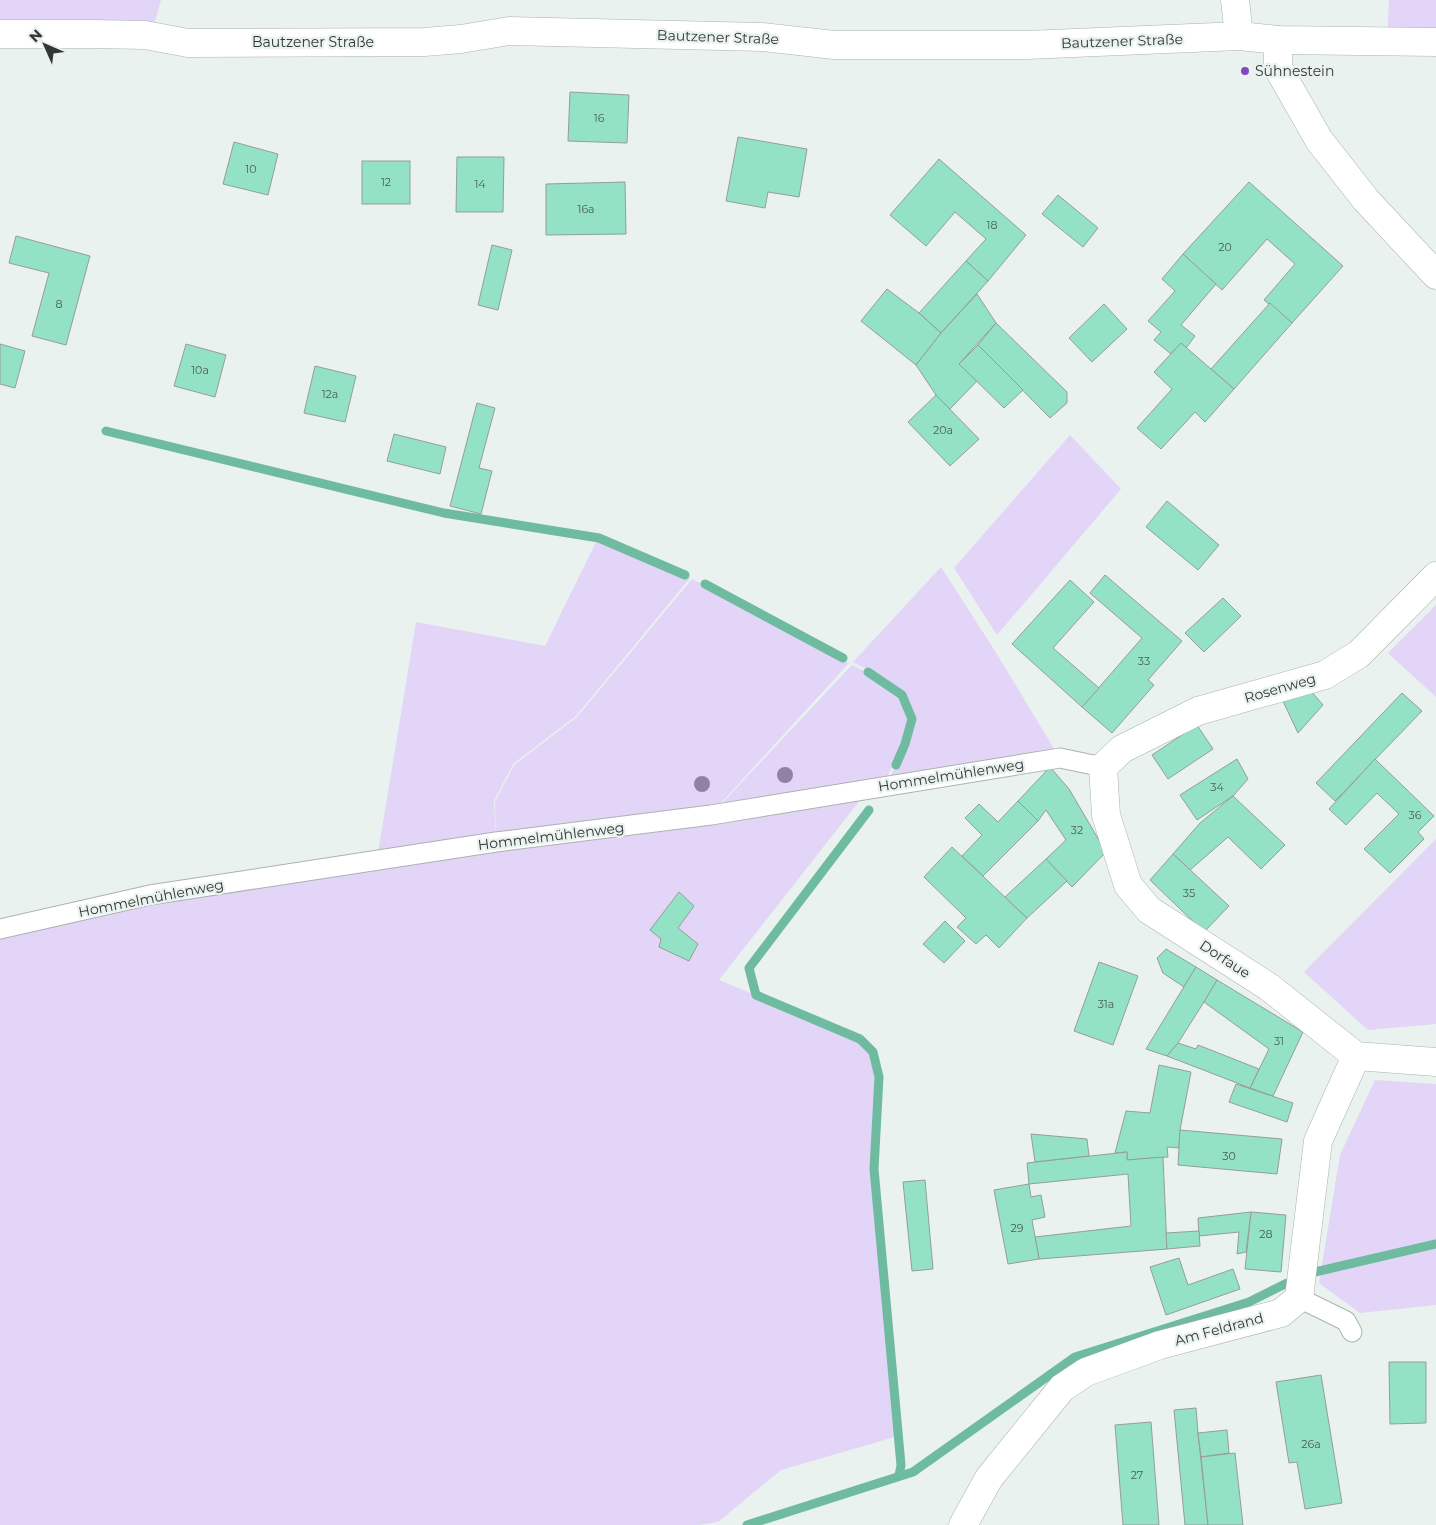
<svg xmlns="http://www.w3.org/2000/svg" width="1436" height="1525" viewBox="0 0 1436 1525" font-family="Montserrat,sans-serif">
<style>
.green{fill:#e2d5f8}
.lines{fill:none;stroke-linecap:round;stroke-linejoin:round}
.stream{stroke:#6ebb9f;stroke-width:9}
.building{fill:#94e2c5;stroke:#959d9a}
.lane-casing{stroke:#aab3af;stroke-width:21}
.street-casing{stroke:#aab3af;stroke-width:29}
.lane{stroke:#fff;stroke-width:19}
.street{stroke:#fff;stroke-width:28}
.tree{fill:#9082a6}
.poi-dot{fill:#8149c0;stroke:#e9f2ee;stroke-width:2}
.labels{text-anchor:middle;stroke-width:4.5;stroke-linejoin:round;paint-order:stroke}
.number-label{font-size:11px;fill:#4b6159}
.street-label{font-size:14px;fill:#333635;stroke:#e9f2ee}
.poi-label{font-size:14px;fill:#333635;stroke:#e9f2ee;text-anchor:start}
</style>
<rect width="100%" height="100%" fill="#e9f2ee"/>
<!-- green -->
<g class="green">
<polygon points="0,0 161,0 154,25 0,24"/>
<polygon points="1389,0 1436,0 1436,40 1387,40"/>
<polygon points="1070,435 1121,489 997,635 954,568"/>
<polygon points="598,538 690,578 576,716 513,764 494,801 496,842 495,802 514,765 577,717 692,579 849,663 711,814 868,790 719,980 860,1039 873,1052 878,1077 873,1169 898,1436 781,1470 718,1522 699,1525 0,1525 0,931 377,859 416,622 545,646"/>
<path d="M941,567L995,651L1059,757L885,785C893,772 915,733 913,718C909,691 875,673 853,662Z"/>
<polygon points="1436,605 1436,697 1388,653"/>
<polygon points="852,665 868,673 901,696 911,719 904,744 883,785 712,814"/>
<polygon points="1436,839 1436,1024 1368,1030 1304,972"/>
<polygon points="1375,1080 1436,1084 1436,1305 1360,1313 1319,1283 1340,1155"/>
</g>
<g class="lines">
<!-- stream -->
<g class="stream">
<polyline points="106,431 444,513 599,538 685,575"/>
<polyline points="705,584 843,658"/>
<polyline points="868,672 902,695 912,719 905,744 896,765"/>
<polyline points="869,810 749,968 756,995 860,1039 873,1052 879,1077 874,1169 901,1465 899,1476"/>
<polyline points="1315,1272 1436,1244"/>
<polyline points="747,1525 913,1472 1075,1357 1249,1302 1287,1283"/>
</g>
</g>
<!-- building -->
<g class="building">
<polygon points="570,92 629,95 627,143 568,141"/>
<polygon points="738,137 807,149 799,197 768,192 765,208 726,201"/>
<polygon points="234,142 278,154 268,195 223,184"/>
<polygon points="457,157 504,157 503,212 456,212"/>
<polygon points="939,159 1026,235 988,281 966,261 986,239 955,212 926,246 890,215"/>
<rect x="362" y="161" width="48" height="43"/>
<polygon points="625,182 626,234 546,235 546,184"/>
<polygon points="1249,182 1343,266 1292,323 1264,300 1295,264 1267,239 1222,290 1183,254"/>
<polygon points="1058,195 1098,228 1083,247 1042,214"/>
<polygon points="16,236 90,256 66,345 32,336 49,273 9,263"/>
<polygon points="492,245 512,250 498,310 478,305"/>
<polygon points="1183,254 1216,284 1181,325 1195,336 1186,348 1181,343 1171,354 1154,340 1161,332 1148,321 1175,291 1162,279"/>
<polygon points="966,261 988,281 941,333 919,313"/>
<polygon points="887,289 919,313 941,333 916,365 861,321"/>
<polygon points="977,294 996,323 959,364 977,381 950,409 936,395 916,365 941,333"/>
<polygon points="1270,303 1292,323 1234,389 1211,369"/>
<polygon points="1104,304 1127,329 1092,362 1069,338"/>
<polygon points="996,323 1067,392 1067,403 1050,418 978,345"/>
<polygon points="1181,343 1234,389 1205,422 1195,412 1161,449 1137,428 1172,389 1154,372"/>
<polygon points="0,344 25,351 15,388 0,384"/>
<polygon points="186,344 226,355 215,397 174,386"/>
<polygon points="978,345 1023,390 1004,408 959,364"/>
<polygon points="315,366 356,376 345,422 304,413"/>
<polygon points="936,395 979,439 950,466 908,422"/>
<polygon points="477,403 495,408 479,468 492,471 481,514 450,506"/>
<polygon points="394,434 446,447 440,474 387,461"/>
<polygon points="1167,501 1219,545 1198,570 1146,527"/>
<polygon points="1105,575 1182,641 1148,680 1154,685 1112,733 1082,707 1142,638 1090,593"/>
<polygon points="1070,580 1094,602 1053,648 1099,688 1082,707 1012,644"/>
<polygon points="1223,598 1241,616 1204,652 1185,633"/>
<polygon points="1310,690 1323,705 1298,733 1282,699"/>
<polygon points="1402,693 1422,711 1335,801 1316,783"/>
<polygon points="1197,725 1213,749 1168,779 1152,755"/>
<polygon points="1237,759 1248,779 1233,796 1197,820 1180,795"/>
<polygon points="1375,759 1434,816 1418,832 1424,839 1390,873 1364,849 1399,814 1377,793 1346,825 1329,809"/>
<polygon points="1050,767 1069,789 1106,852 1072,887 1046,859 1066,840 1046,810 1038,821 1018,801"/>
<polygon points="1233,796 1285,845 1261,869 1228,837 1190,870 1173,854 1200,823"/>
<polygon points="1018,801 1038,821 983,876 962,856 982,835 965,818 979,804 998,822"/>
<polygon points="952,847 1027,918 999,948 986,935 976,944 957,927 966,918 924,877"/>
<polygon points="1173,854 1229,906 1204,932 1150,880"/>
<polygon points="1046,859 1067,881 1027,918 1005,897"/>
<polygon points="679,892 694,906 678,928 698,944 689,961 659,947 661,939 650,930"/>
<polygon points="945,921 965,941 944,963 923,944"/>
<polygon points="1166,949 1196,967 1184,987 1163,973 1157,958"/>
<polygon points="1099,962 1138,976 1113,1045 1074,1031"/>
<polygon points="1196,967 1217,980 1204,1002 1178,1043 1167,1056 1146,1049"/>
<polygon points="1217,980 1303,1032 1273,1096 1250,1088 1269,1049 1204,1002"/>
<polygon points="1178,1043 1196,1049 1198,1045 1259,1069 1250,1088 1167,1056"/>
<polygon points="1159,1065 1191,1072 1180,1130 1179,1148 1167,1147 1168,1157 1127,1160 1127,1152 1115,1153 1126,1111 1150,1113"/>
<polygon points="1236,1084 1293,1103 1287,1122 1229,1102"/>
<polygon points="1180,1130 1282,1139 1277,1174 1178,1165"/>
<polygon points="1031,1134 1087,1139 1089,1156 1035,1162"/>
<polygon points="1127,1152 1127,1160 1163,1157 1167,1249 1039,1259 1035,1237 1131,1226 1128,1174 1029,1184 1027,1163"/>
<polygon points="925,1180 933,1269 912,1271 903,1182"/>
<polygon points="1029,1184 1031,1197 1041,1195 1045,1217 1032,1220 1039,1259 1008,1264 994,1190"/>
<polygon points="1251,1212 1286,1215 1281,1272 1245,1269"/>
<polygon points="1251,1212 1246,1252 1237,1254 1239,1232 1199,1236 1198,1218"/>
<polygon points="1199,1231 1200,1246 1167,1249 1166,1233"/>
<polygon points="1179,1258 1188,1285 1233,1269 1240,1289 1166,1315 1150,1267"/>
<polygon points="1389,1362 1426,1362 1426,1423 1390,1424"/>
<polygon points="1321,1375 1342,1503 1305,1509 1297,1462 1289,1463 1276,1382"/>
<polygon points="1196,1408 1198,1433 1208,1525 1185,1525 1174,1410"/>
<polygon points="1151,1422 1159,1525 1123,1525 1115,1425"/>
<polygon points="1227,1430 1229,1453 1201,1457 1198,1433"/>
<polygon points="1235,1453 1243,1525 1208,1525 1201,1457"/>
</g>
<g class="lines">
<!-- lane casing -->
<g class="lane-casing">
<g id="lane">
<polyline points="0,929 150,895 496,842 711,815 1060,758 1103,767"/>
<polyline points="1299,1298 1346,1321 1352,1332"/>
</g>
</g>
<!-- street casing -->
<g class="street-casing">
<g id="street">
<polyline points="1235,0 1239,36"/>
<polyline points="0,34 93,34 145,35 188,43 424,42 461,39 509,31 762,37 834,45 1027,45 1239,36 1278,40 1436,42"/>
<polyline points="1278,40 1278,68 1319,140 1366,200 1436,275"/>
<polyline points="1436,576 1359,654 1325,675 1198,711 1122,749 1103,767 1106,815 1128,885 1149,910 1269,987 1356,1056 1436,1062"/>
<polyline points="963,1525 989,1478 1062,1388 1086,1372 1160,1345 1281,1313 1299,1298 1318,1141 1356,1056"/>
</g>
</g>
<!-- lane -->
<use href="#lane" class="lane"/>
<!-- street -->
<use href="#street" class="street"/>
</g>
<!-- trees -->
<g class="tree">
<circle cx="785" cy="775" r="8"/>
<circle cx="702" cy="784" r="8"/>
</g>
<!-- markers -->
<circle class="poi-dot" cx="1245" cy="71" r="5"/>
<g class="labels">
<!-- number labels -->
<g class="number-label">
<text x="599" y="122">16</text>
<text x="251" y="173">10</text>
<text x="386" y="186">12</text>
<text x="480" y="188">14</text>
<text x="586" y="213">16a</text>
<text x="992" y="229">18</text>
<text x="1225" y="251">20</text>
<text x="59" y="308">8</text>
<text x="200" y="374">10a</text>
<text x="330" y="398">12a</text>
<text x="943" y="434">20a</text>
<text x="1144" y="665">33</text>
<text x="1217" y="791">34</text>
<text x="1415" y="819">36</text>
<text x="1077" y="834">32</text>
<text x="1189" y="897">35</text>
<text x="1106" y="1008">31a</text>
<text x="1279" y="1045">31</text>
<text x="1229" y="1160">30</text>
<text x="1017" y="1232">29</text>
<text x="1266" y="1238">28</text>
<text x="1311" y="1448">26a</text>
<text x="1137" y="1479">27</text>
</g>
<!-- street labels -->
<g class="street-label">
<text transform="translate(718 37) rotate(2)" y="5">Bautzener Straße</text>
<text transform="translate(1122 41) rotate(-2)" y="5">Bautzener Straße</text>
<text x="313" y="47">Bautzener Straße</text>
<text transform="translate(1280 688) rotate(-16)" y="5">Rosenweg</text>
<text transform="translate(951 775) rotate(-9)" y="5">Hommelmühlenweg</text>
<text transform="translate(551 836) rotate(-7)" y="5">Hommelmühlenweg</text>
<text transform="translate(151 898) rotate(-11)" y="5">Hommelmühlenweg</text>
<text transform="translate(1225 959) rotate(33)" y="5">Dorfaue</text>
<text transform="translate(1219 1329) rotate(-15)" y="5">Am Feldrand</text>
</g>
<!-- poi labels -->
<g class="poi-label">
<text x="1255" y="76">Sühnestein</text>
</g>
</g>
<!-- north arrow -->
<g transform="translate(45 45) rotate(315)" stroke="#e9f2ee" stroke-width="4" paint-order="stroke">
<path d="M0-4L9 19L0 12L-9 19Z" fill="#333635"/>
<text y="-8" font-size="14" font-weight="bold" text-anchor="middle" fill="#333635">N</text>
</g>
</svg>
